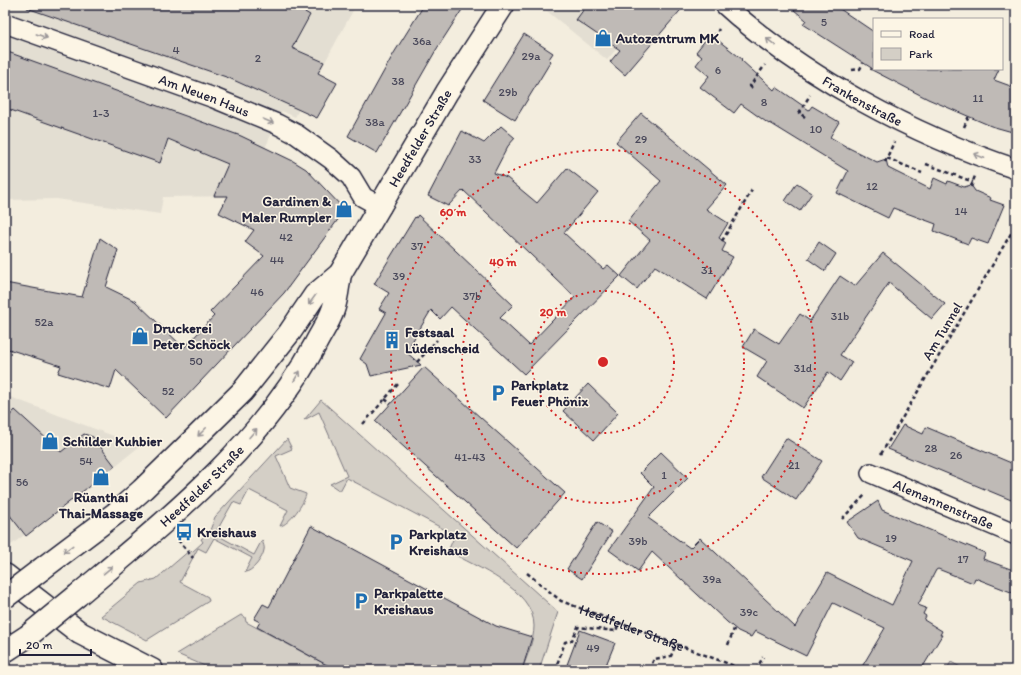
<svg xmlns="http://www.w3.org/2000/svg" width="1021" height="675" viewBox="0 0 1021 675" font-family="Itim,sans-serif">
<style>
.built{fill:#e3ded2}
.green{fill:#d4cfc6;stroke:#7b7880}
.building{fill:#bfbab6;stroke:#22223b}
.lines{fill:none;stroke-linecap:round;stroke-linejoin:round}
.minor-casing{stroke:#22223b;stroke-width:22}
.secondary-casing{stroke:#22223b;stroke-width:25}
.path{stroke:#22223b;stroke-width:2.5;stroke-dasharray:4 3;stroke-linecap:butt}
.minor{stroke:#fcf5e5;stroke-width:19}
.secondary{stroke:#fcf5e5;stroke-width:22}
.secondary-bridge-casing{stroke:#22223b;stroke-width:25;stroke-linecap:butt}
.secondary-bridge{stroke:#fcf5e5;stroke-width:22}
.oneway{stroke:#9a9698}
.ring{fill:none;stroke:#d62828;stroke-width:2;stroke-dasharray:2 4}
.labels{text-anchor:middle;stroke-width:3;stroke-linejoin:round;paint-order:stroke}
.number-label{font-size:12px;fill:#49485a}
.poi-label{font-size:14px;font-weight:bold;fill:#22223b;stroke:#fcf5e5;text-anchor:start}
.street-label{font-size:14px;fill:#22223b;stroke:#fcf5e5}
.centre{fill:#d62828;stroke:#fcf5e5;stroke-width:2}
.ring-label{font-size:12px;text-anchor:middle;font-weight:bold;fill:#d62828;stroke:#fcf5e5;stroke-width:3;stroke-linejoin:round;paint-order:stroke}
</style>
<rect width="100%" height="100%" fill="#f3edde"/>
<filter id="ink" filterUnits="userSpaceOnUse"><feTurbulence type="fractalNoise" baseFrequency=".025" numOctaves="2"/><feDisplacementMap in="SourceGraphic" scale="8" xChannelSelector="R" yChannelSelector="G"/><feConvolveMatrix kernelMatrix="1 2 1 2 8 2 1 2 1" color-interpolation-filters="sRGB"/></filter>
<g filter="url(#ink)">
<!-- built -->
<g class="built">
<polygon points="5,5 356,5 295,117 282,111 243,196 163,197 160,214 57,199 5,200"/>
<polygon points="543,5 654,5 607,60 542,7"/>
<polygon points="5,395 140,446 104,475 7,548 5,546"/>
</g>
<!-- green -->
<g class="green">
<path d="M321,400L558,612L539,670H522C527,656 534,640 534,626C534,589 476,567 448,551L455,535L347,478L340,491L330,484L347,476L319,412L304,420Z"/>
<path d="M287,439L292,449L276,456L290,488L306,494C305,502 289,525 280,526L288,510L249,490L241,505L233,502L215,534L254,555L262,540C263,544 265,547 264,550C263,558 252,572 245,572L252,558L214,538L206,552L198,548L180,582L208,597L209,601L147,640L101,616L141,583L156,579L190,550L192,552L203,542L201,539L209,533L215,517Z"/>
<polygon points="241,615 245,617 246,622 336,670 214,670 177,654"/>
<polygon points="951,662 966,670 946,670"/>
</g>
<!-- building -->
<g class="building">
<polygon points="28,5 293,5 310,15 292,48 324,62 318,73 337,83 317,118 229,78 27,8"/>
<polygon points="424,5 465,5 436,50 377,153 348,136 394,53"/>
<polygon points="587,5 685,5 625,75 610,62 620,50 576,20"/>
<polygon points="788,5 834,5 874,32 874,69 999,69 994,80 1016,88 1016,133 991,126 928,99 870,69 873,69 803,24 806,20"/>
<polygon points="524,34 553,53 549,59 551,61 515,120 483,100"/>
<polygon points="710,34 742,59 741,60 774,90 776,87 809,110 812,106 839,122 830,137 847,147 877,162 886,159 888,168 930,189 934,178 947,184 948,181 964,187 971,185 975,191 991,198 990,200 1004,205 988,244 971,238 968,244 934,231 936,224 893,208 888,218 837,193 848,171 770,123 769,124 741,104 734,113 700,87 709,76 696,65 702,57 696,52"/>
<polygon points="5,51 241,136 293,161 306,169 345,210 284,293 166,418 116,370 110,389 58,373 61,366 5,348 5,283 82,297 100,238 118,250 106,287 135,301 184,348 214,316 210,312 264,256 245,242 254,230 219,213 228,196 214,196 228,164 168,139 160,163 5,108"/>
<polygon points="641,113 727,185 706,209 728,223 719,238 726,243 722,251 733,257 707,299 655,266 637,289 621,276 650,240 628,221 661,181 616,142"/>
<polygon points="501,126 515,138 508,146 494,173 507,178 537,203 567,168 598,192 564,233 603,269 608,265 620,276 524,374 451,307 440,319 431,310 406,352 421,365 371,376 367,364 360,359 386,313 379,309 389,293 374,284 415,217 416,218 418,215 513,305 500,318 529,345 575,297 463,190 448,206 428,196 462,131 484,143"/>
<polygon points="797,183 812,193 800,211 785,201"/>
<polygon points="819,242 836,254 825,271 808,259"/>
<polygon points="883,253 945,304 932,319 889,283 840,355 852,362 846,372 840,381 828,372 803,408 757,377 767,361 743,347 754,329 779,344 800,314 810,321 840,276 855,286"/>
<polygon points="424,367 565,493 516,548 375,421"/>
<polygon points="588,384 618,413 594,440 563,411"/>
<polygon points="15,410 61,452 84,434 93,437 115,466 26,536 5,509 5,421"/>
<polygon points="903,425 923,434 926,427 1016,465 1016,502 888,449"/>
<polygon points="786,438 822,461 796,500 761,477"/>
<polygon points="661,452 688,478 648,518 690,548 700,538 795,627 827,573 892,605 913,561 858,538 847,522 878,501 882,510 985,553 983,559 1016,571 1016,594 975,578 973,583 938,569 936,570 918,605 926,608 923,614 926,616 924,620 942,631 940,635 942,635 921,670 860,670 885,628 833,603 806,656 755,631 751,637 738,631 727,622 652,552 638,571 609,550 654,487 640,473"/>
<polygon points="597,522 612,532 582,579 567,569"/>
<polygon points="311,526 496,626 532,637 522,670 336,670 257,627 260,622 254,619 263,604 269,607"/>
<polygon points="580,630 615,643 604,670 565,670"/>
</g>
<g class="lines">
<!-- minor casing -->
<g class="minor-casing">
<g id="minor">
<path id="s2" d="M725,5C805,78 914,135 1016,169"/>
<path id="s3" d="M5,23L214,98L277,124L296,134L331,159L351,177L363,197L381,207"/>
<path id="s4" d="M871,473L1016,535"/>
</g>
</g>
<!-- secondary casing -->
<g class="secondary-casing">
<g id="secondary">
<path id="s5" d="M43,568L116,513L142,490L185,448L243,391L290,332L315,295L340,274L447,92L503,5"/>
<polyline points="5,575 80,633 152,670"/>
<path id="s6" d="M78,595C166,521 260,447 315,345C321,333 329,322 333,310C337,299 338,285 340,274"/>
<polyline points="5,651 28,636"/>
</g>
</g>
<!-- path -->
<g class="path">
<polyline points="714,37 719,29"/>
<polyline points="852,70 860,69 863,63"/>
<polyline points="752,88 750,86 765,65"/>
<polyline points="805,117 799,113 810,95"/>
<polyline points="964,127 969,116"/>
<polyline points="887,158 922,173"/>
<polyline points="885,162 894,142"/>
<polyline points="926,164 973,182"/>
<polyline points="971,187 975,176"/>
<polyline points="722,241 752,190"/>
<polyline points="417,362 437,340"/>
<polyline points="385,399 391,404"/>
<polyline points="363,424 399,383"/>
<polyline points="881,454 1016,225"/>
<polyline points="842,519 866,494"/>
<polyline points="178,540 193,558"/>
<path id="s1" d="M527,573L561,601L745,670"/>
<polyline points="728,645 734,629"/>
<polyline points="555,670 565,642 572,640 578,627 616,631 619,623"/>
<polyline points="649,670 654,659 671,656 676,644"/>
<polyline points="756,670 763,657"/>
</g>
<!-- minor -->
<use href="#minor" class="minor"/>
<!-- secondary -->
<use href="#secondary" class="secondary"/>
<!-- secondary-bridge casing -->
<g class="secondary-bridge-casing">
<g id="secondary-bridge">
<polyline points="5,597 43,568"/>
<polyline points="28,636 78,595"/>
</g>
</g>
<!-- secondary-bridge -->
<use href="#secondary-bridge" class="secondary-bridge"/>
</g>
<!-- one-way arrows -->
<defs><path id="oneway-shaft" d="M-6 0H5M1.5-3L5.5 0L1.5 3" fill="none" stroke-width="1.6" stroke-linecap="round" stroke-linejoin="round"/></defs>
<g class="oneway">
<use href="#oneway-shaft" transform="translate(42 36) rotate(20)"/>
<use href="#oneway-shaft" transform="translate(771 42) rotate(-142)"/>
<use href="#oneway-shaft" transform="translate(268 121) rotate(23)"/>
<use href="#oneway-shaft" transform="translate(979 156) rotate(-158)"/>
<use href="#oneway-shaft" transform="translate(312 300) rotate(126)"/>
<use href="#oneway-shaft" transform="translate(297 376) rotate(-58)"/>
<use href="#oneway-shaft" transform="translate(202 432) rotate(135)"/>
<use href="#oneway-shaft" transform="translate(253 433) rotate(-49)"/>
<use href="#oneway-shaft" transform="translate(68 549) rotate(143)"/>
<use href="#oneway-shaft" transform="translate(108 570) rotate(-40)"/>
</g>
</g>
<!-- distance rings -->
<g class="ring">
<circle cx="603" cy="362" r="71"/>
<circle cx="603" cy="362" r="141"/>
<circle cx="603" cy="362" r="212"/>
</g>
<!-- icons -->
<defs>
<g id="shop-bare" transform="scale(1.38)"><path d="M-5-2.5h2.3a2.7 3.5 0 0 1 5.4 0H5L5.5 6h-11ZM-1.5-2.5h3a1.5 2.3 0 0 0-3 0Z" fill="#1f6fb2" stroke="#fcf5e5" stroke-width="2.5" paint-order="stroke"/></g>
<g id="building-bare" transform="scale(1.38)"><path d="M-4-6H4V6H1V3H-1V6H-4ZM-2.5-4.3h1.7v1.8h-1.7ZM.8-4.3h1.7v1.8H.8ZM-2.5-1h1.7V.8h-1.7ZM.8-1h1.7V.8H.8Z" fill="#1f6fb2" stroke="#fcf5e5" stroke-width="2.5" paint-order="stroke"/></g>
<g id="parking-bare" transform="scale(1.38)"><path d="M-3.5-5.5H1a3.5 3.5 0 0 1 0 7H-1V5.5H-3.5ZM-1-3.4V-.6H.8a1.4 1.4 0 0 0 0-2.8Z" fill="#1f6fb2" stroke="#fcf5e5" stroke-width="2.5" paint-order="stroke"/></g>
<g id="bus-bare" transform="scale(1.38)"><path d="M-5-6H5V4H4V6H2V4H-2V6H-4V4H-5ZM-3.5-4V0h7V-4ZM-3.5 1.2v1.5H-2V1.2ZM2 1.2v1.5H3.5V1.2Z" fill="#1f6fb2" stroke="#fcf5e5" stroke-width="2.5" paint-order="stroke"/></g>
</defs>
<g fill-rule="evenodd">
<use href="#shop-bare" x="603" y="38"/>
<use href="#shop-bare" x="344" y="209"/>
<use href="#shop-bare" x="140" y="336"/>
<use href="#building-bare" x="392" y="340"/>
<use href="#parking-bare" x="498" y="393"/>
<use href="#shop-bare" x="50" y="441"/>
<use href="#shop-bare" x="101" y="477"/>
<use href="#bus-bare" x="184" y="532"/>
<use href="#parking-bare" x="396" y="542"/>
<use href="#parking-bare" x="361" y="601"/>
</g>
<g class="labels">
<!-- number labels -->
<g class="number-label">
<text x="824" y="26">5</text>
<text x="422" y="45">36a</text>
<text x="176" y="54">4</text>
<text x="531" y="60">29a</text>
<text x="258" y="62">2</text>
<text x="718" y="74">6</text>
<text x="398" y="85">38</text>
<text x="508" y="96">29b</text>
<text x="978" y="102">11</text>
<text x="764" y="106">8</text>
<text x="101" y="117">1-3</text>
<text x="375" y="126">38a</text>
<text x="816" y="133">10</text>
<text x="641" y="143">29</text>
<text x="475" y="163">33</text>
<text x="872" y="190">12</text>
<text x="961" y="215">14</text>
<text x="286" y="241">42</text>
<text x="417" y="250">37</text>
<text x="277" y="264">44</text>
<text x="707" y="274">31</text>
<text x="399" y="280">39</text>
<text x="257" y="296">46</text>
<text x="472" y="300">37b</text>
<text x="840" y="320">31b</text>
<text x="44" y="326">52a</text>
<text x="196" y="365">50</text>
<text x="803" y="372">31d</text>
<text x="168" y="395">52</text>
<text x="931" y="452">28</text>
<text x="956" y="459">26</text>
<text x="470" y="461">41-43</text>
<text x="86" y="465">54</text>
<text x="794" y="469">21</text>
<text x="664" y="479">1</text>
<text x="22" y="486">56</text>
<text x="891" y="542">19</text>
<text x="638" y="545">39b</text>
<text x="963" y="563">17</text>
<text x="712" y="583">39a</text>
<text x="749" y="616">39c</text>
<text x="593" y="652">49</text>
</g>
<!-- poi labels -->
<g class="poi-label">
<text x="616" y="43">Autozentrum MK</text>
<text x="331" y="206" text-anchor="end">Gardinen &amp;<tspan x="331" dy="16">Maler Rumpler</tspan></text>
<text x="153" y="333">Druckerei<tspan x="153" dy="16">Peter Schöck</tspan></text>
<text x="405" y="337">Festsaal<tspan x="405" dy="16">Lüdenscheid</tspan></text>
<text x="511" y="390">Parkplatz<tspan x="511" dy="16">Feuer Phönix</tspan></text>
<text x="63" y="446">Schilder Kuhbier</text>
<text x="101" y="502" text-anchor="middle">Rüanthai<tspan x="101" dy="16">Thai-Massage</tspan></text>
<text x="197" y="537">Kreishaus</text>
<text x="409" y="539">Parkplatz<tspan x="409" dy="16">Kreishaus</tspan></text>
<text x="374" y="598">Parkpalette<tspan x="374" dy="16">Kreishaus</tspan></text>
</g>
<!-- street labels -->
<g class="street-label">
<text dy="5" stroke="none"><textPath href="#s3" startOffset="212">Am Neuen Haus</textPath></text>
<text dy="5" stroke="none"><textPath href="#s2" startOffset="168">Frankenstraße</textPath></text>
<text dy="5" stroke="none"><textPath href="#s5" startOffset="578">Heedfelder Straße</textPath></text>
<text transform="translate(942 331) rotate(-59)" y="5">Am Tunnel</text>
<text dy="5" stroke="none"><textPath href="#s6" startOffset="165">Heedfelder Straße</textPath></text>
<text dy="5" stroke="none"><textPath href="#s4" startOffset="79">Alemannenstraße</textPath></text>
<text dy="5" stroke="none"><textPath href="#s1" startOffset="120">Heedfelder Straße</textPath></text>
</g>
</g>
<circle cx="603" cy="362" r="6" class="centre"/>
<g class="ring-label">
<text x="453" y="216">60 m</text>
<text x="503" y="266">40 m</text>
<text x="553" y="316">20 m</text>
</g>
<!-- margin -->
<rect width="1021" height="675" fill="none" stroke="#fcf5e5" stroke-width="20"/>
<rect x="10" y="10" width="1001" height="655" fill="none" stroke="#22223b" stroke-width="1.5" filter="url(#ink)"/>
<!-- legend -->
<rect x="873" y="18" width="130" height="52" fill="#fcf5e5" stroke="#a5a1a1"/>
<rect x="881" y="31" width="20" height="6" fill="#fcf5e5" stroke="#a5a1a1"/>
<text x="909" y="38" font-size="12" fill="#22223b">Road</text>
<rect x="881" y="48" width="20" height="12" fill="#d4cfc6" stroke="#a5a1a1"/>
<text x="909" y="58" font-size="12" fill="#22223b">Park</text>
<!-- scale -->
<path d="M20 649v6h71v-6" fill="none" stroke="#22223b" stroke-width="2"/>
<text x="26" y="649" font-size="12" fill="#22223b" stroke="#fcf5e5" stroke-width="3" paint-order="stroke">20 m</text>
</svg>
